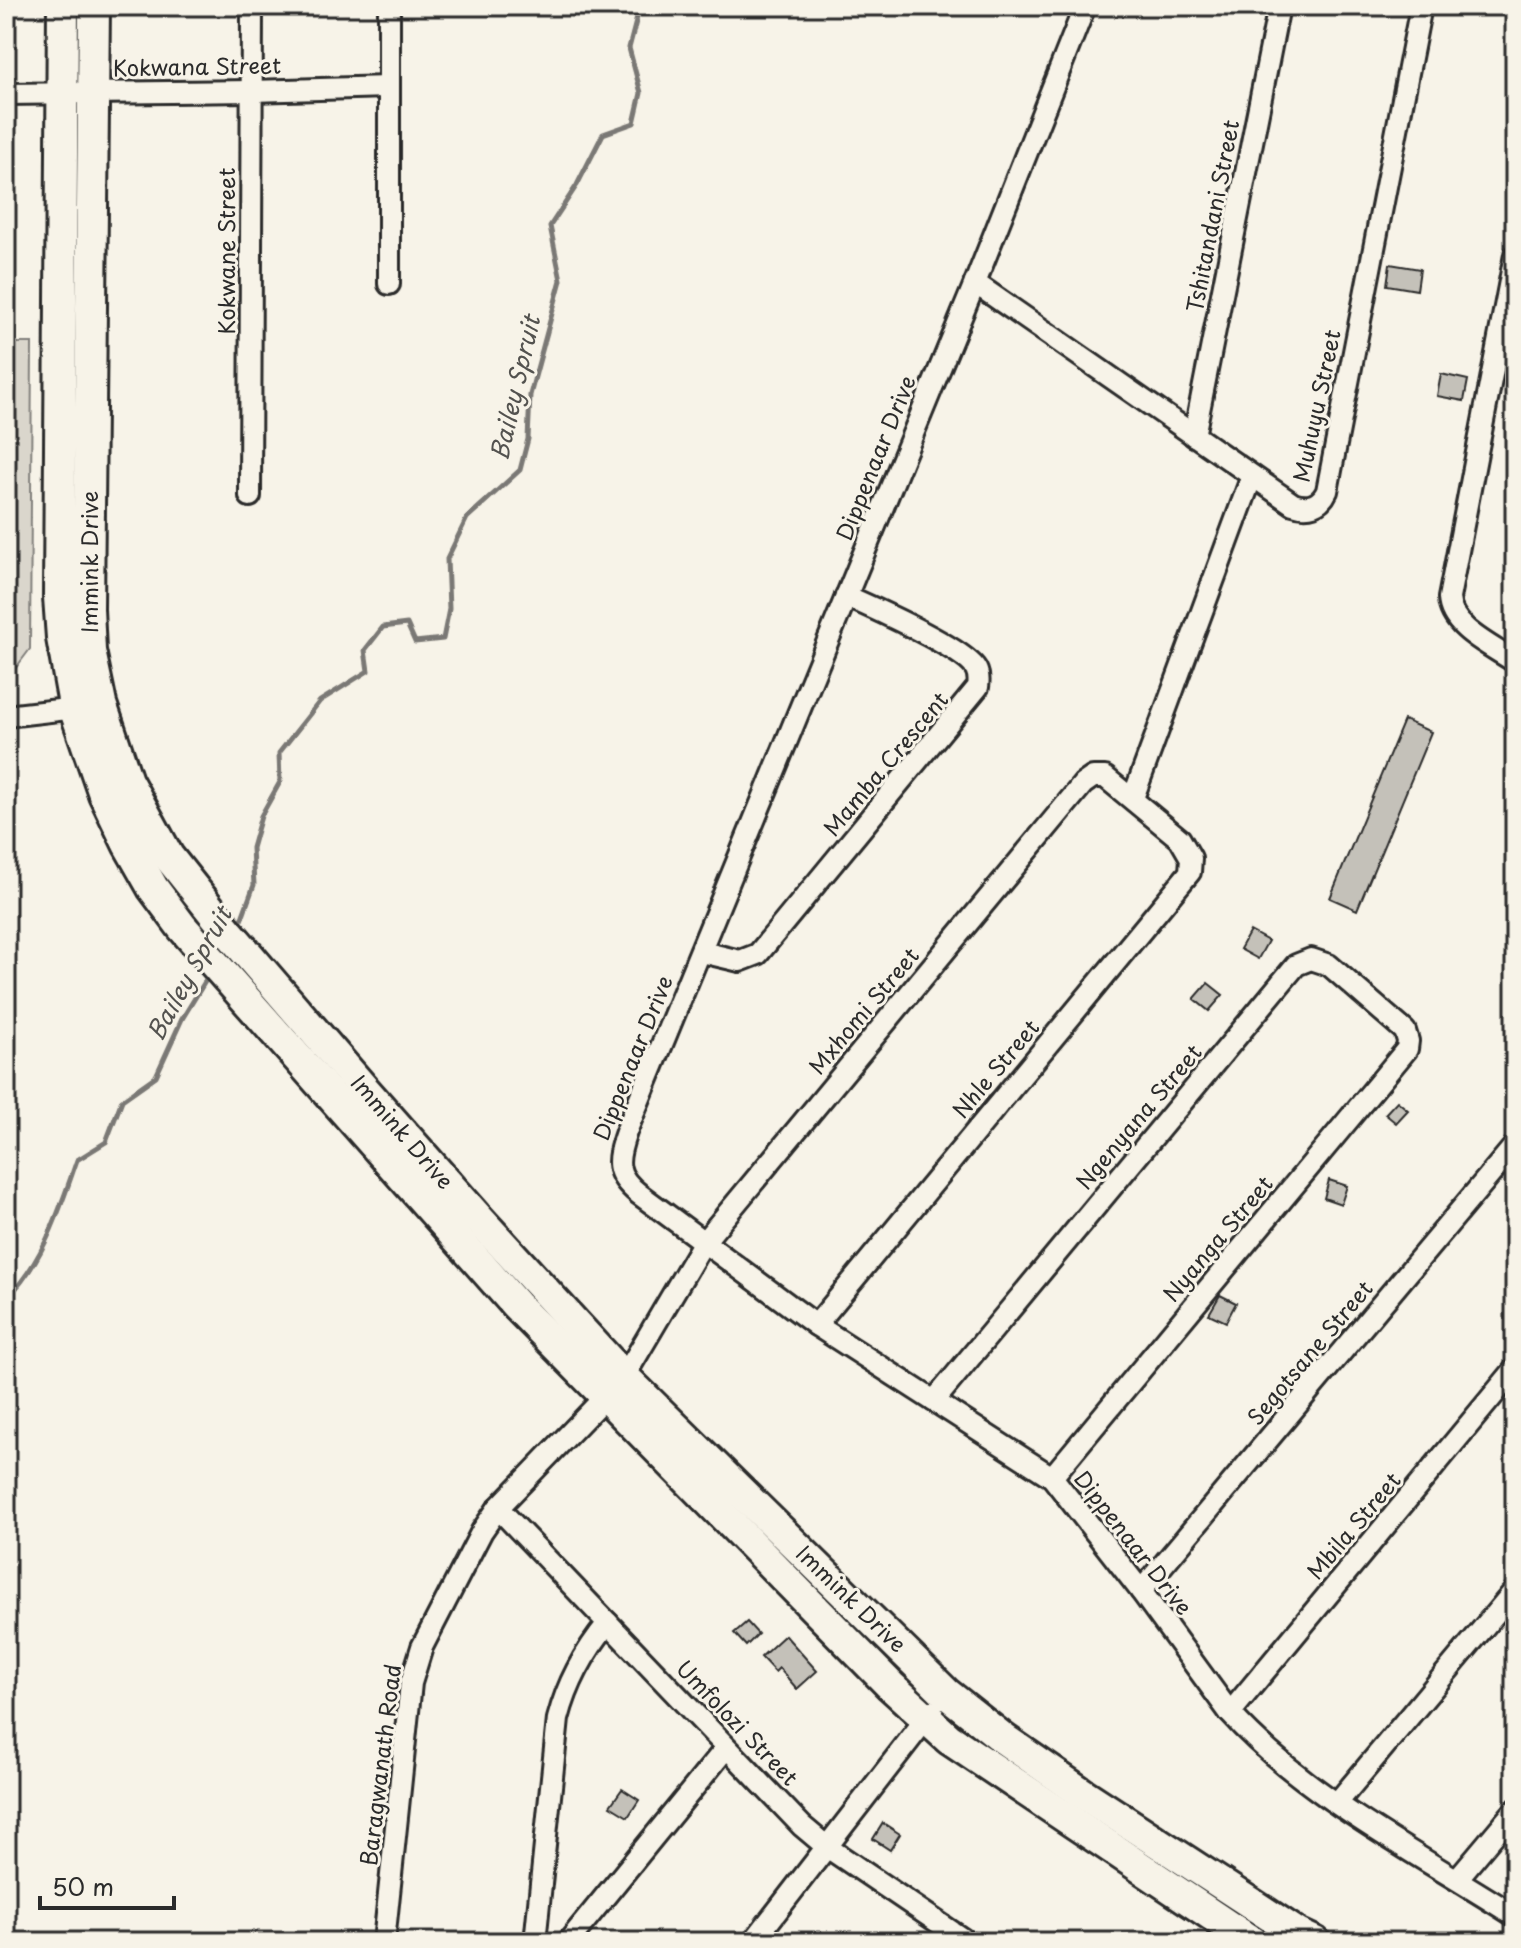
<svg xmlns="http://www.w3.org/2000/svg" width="1521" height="1948" viewBox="0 0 1521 1948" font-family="'Playpen Sans',sans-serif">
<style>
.green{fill:#dad6cc;stroke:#82807c;stroke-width:2}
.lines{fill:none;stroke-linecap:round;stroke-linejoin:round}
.stream{stroke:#7a7874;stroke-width:5}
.building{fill:#c4c1b9;stroke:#2b2b2b;stroke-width:2}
.minor-casing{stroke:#2b2b2b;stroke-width:26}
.secondary-casing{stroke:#2b2b2b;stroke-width:36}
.minor{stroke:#f7f3e8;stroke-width:20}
.secondary{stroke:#f7f3e8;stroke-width:30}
.labels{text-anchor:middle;stroke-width:6;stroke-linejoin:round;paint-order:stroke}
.street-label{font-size:22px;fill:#2b2b2b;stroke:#f7f3e8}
.water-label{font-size:24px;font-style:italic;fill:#53524f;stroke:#f7f3e8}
</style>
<rect width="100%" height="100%" fill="#f7f3e8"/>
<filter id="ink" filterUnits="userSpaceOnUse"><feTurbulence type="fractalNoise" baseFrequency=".0125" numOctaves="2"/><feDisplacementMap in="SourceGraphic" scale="16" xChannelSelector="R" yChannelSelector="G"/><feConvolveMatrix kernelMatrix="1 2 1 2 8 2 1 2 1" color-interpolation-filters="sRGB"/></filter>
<g filter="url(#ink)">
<!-- green -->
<polygon class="green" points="6,343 32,343 30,649 6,681"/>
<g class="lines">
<!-- stream -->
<g class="stream">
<polyline points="239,926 254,885 252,848 261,816 280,782 279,753 320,701 368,671 365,650 383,627 407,624 415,642 443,639 449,609 447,559 467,518 520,470 528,439 530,395 561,280 550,226 577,185 603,134 634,123 641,93 629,48 640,6"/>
<path d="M6,1299C44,1262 60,1208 77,1160L106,1142L122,1100L156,1076L182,1019L209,975"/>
</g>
</g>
<!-- building -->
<g class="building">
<polygon points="1390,264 1420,269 1417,290 1387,285"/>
<polygon points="1441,374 1468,380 1464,401 1437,396"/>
<polygon points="1404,720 1431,732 1357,910 1330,898"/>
<polygon points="1250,931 1268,941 1258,959 1240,949"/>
<polygon points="1208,983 1223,995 1209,1011 1194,999"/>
<polygon points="1397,1101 1408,1110 1396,1123 1385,1114"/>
<polygon points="1329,1180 1347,1186 1341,1204 1324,1198"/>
<polygon points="1220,1295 1236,1303 1226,1322 1209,1314"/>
<polygon points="747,1622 758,1634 746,1646 734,1633"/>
<polygon points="785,1635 817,1671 797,1689 779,1668 775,1672 761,1657"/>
<polygon points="622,1789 639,1800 628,1817 610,1806"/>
<polygon points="883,1823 900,1834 890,1850 873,1839"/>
</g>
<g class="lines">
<!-- minor casing -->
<g class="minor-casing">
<g id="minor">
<polyline points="389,6 389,284"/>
<path d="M1085,6L975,283L626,1132C616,1161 614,1174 639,1194L816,1325L1052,1477L1141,1591L1230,1713C1303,1795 1422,1856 1515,1916"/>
<polyline points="6,94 252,91 388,87"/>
<path d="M1515,255L1449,598C1450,628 1492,646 1515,662"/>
<path d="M975,283L1293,504C1308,509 1320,506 1327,491L1421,6"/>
<polyline points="1194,436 1279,6"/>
<polyline points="250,496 252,6"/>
<polyline points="6,716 85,707"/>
<polyline points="1133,798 1252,476"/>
<path d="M702,952L740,961L758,954L978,687C979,681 979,675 976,669C965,649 871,607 846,596"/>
<polyline points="934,1401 1296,965 1311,959 1329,965 1405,1031 1408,1041 1407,1049 1052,1477"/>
<polyline points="498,1508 802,1826 827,1847 967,1942"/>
<polyline points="1141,1591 1515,1145"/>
<polyline points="1230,1713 1515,1369"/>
<polyline points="1337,1803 1515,1590"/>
<polyline points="1457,1879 1515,1810"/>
<polyline points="384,1942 411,1683 422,1647 482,1531 498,1508 624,1377 703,1243 1083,784 1093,777 1105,777 1180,839 1191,858 1190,872 816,1325"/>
<path d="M535,1942L558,1719C567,1684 585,1651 608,1623"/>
<polyline points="568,1942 726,1748"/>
<polyline points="753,1942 932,1711"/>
</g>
</g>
<!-- secondary casing -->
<g class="secondary-casing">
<g id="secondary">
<polyline points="63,6 59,597 62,638 75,710 104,794 128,844 153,888 182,927 516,1305 891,1686 949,1739 1252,1942"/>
<polyline points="94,6 88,609 90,651 101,704 127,781 168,856 226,929 364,1089 478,1218 624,1377 946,1693 1004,1739 1082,1793 1298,1934 1315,1942"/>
</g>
</g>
<!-- minor -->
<use href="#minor" class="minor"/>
<!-- secondary -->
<use href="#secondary" class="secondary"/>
</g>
</g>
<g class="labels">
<!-- street labels -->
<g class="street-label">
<text transform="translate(197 67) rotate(-1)" y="8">Kokwana Street</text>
<text transform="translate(1213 216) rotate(-79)" y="8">Tshitandani Street</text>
<text transform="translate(227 251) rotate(-90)" y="8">Kokwane Street</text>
<text transform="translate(1317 406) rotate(-78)" y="8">Muhuyu Street</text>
<text transform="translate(876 458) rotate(-68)" y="8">Dippenaar Drive</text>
<text transform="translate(90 562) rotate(-90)" y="8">Immink Drive</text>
<text transform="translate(886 764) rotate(-50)" y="8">Mamba Crescent</text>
<text transform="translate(864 1011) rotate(-50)" y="8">Mxhomi Street</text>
<text transform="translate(633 1058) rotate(-68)" y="8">Dippenaar Drive</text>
<text transform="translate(996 1069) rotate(-50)" y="8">Nhle Street</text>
<text transform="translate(1139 1117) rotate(-50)" y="8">Ngenyana Street</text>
<text transform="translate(402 1132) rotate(49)" y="8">Immink Drive</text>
<text transform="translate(1218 1239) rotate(-50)" y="8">Nyanga Street</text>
<text transform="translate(1310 1353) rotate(-50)" y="8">Segotsane Street</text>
<text transform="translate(1354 1526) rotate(-50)" y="8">Mbila Street</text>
<text transform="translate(1133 1543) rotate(52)" y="8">Dippenaar Drive</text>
<text transform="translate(851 1599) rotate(44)" y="8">Immink Drive</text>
<text transform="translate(737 1723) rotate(46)" y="8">Umfolozi Street</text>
<text transform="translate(381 1765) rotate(-83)" y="8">Baragwanath Road</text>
</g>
<!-- water labels -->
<g class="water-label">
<text transform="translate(516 388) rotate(-77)" y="8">Bailey Spruit</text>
<text transform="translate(190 974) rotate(-61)" y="8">Bailey Spruit</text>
</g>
</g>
<!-- margin -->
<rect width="1521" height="1948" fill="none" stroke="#f7f3e8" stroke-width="32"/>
<rect x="16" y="16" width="1489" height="1916" fill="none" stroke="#2b2b2b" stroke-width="3" filter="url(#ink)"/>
<!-- scale -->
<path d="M40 1896v12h134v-12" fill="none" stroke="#2b2b2b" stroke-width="4"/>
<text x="52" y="1896" font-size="24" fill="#2b2b2b" stroke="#f7f3e8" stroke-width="6" paint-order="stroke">50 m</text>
</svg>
